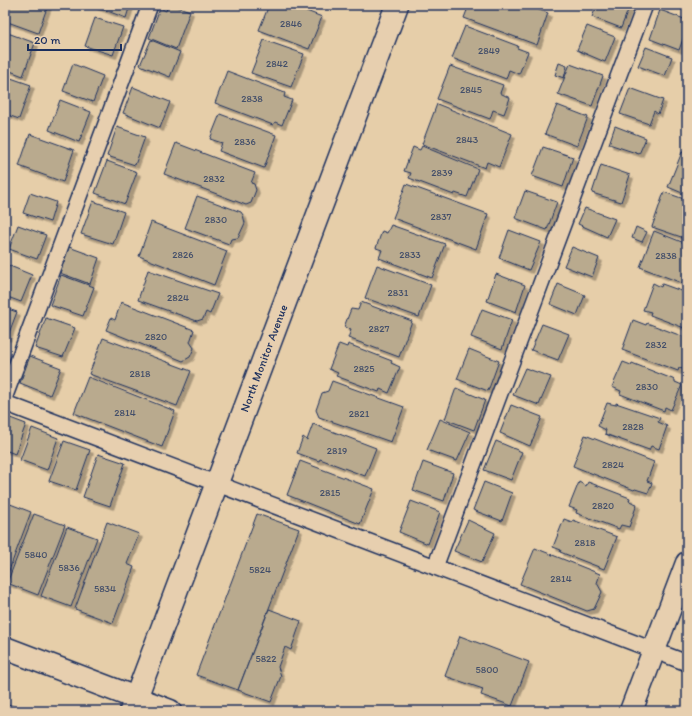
<svg xmlns="http://www.w3.org/2000/svg" width="692" height="716" viewBox="0 0 692 716" font-family="Itim,sans-serif">
<style>
.building{fill:#b9aa8e;stroke:#1b2f5e;filter:url(#shadow)}
.lines{fill:none;stroke-linecap:round;stroke-linejoin:round}
.service-casing{stroke:#1b2f5e;stroke-width:18}
.minor-casing{stroke:#1b2f5e;stroke-width:25}
.secondary-casing{stroke:#1b2f5e;stroke-width:25}
.service{stroke:#e7cfaf;stroke-width:15}
.minor{stroke:#e7cfaf;stroke-width:22}
.secondary{stroke:#e7cfaf;stroke-width:22}
.labels{text-anchor:middle;stroke-width:3;stroke-linejoin:round;paint-order:stroke}
.number-label{font-size:10px;fill:#424e6a}
.street-label{font-size:12px;fill:#1b2f5e;stroke:#e7cfaf}
</style>
<defs>
<filter id="shadow"><feDropShadow dx="3.5" dy="3.5" stdDeviation="0" flood-color="#0004"/></filter>
</defs>
<rect width="100%" height="100%" fill="#e6cea9"/>
<filter id="ink" filterUnits="userSpaceOnUse"><feTurbulence type="fractalNoise" baseFrequency=".025" numOctaves="2"/><feDisplacementMap in="SourceGraphic" scale="8" xChannelSelector="R" yChannelSelector="G"/><feConvolveMatrix kernelMatrix="1 2 1 2 8 2 1 2 1" color-interpolation-filters="sRGB"/></filter>
<g filter="url(#ink)">
<!-- building -->
<g class="building">
<polygon points="5,5 48,5 38,33 5,21"/>
<polygon points="95,5 130,5 126,18 94,6"/>
<polygon points="168,5 173,5 190,11 176,49 149,38 160,8 166,11"/>
<polygon points="269,5 291,5 322,17 309,49 259,30"/>
<polygon points="469,5 525,5 548,13 537,45 464,18"/>
<polygon points="597,5 630,5 621,28 592,17"/>
<polygon points="660,10 687,20 687,28 679,50 650,39"/>
<polygon points="95,18 123,27 113,55 85,46"/>
<polygon points="465,26 518,46 517,48 528,52 519,74 509,70 506,79 452,58"/>
<polygon points="587,26 615,37 605,62 577,50"/>
<polygon points="5,32 35,43 23,76 5,69"/>
<polygon points="151,40 180,52 170,77 140,65"/>
<polygon points="264,40 304,54 291,87 251,73"/>
<polygon points="646,47 672,57 665,76 638,66"/>
<polygon points="559,63 567,66 564,78 555,75"/>
<polygon points="73,64 103,76 93,102 63,91"/>
<polygon points="570,64 603,76 592,106 558,94"/>
<polygon points="450,66 503,85 500,93 510,98 504,114 493,110 490,119 437,99"/>
<polygon points="227,71 285,93 284,97 292,100 282,125 275,122 273,125 215,103"/>
<polygon points="5,76 31,85 19,119 5,114"/>
<polygon points="133,87 170,102 160,128 123,113"/>
<polygon points="630,88 663,100 658,114 654,111 649,124 620,114"/>
<polygon points="60,100 91,112 79,142 49,130"/>
<polygon points="437,104 512,134 499,167 487,162 485,168 422,144"/>
<polygon points="557,105 588,117 577,146 545,134"/>
<polygon points="220,114 276,135 264,168 219,151 222,143 210,139"/>
<polygon points="615,126 646,138 639,154 609,144"/>
<polygon points="117,127 145,137 135,165 107,156"/>
<polygon points="30,134 74,150 63,182 19,166"/>
<polygon points="176,143 255,173 251,183 254,184 256,190 251,203 246,205 164,174"/>
<polygon points="422,146 478,169 467,197 455,193 454,195 409,178 411,173 404,171 413,147 420,150"/>
<polygon points="543,147 573,157 563,187 532,176"/>
<polygon points="682,152 687,153 687,195 668,187"/>
<polygon points="107,161 137,172 125,204 95,193"/>
<polygon points="601,165 630,175 621,202 592,193"/>
<polygon points="406,184 488,214 476,249 393,218"/>
<polygon points="525,191 557,202 547,230 515,218"/>
<polygon points="664,192 687,200 687,239 652,227"/>
<polygon points="30,193 56,202 50,222 23,213"/>
<polygon points="197,196 241,212 243,215 245,223 238,238 231,239 229,244 185,228"/>
<polygon points="93,201 124,212 113,244 81,234"/>
<polygon points="585,208 615,219 607,237 578,224"/>
<polygon points="151,222 227,251 214,285 139,256"/>
<polygon points="18,225 46,235 37,259 9,249"/>
<polygon points="391,225 445,244 432,278 379,258 382,250 376,248 382,231 387,233"/>
<polygon points="636,227 647,232 642,242 632,238"/>
<polygon points="509,230 541,242 529,270 499,258"/>
<polygon points="654,231 687,244 687,285 640,267"/>
<polygon points="69,247 99,258 90,284 60,273"/>
<polygon points="572,247 599,258 592,277 564,266"/>
<polygon points="5,264 32,275 21,302 5,296"/>
<polygon points="377,265 431,285 419,317 365,298"/>
<polygon points="148,270 218,294 210,314 206,312 203,319 197,321 138,300"/>
<polygon points="496,274 525,285 516,312 487,301"/>
<polygon points="61,275 94,287 83,316 50,305"/>
<polygon points="653,283 661,287 662,284 687,293 687,329 650,315 651,312 643,310"/>
<polygon points="558,284 585,295 577,315 550,304"/>
<polygon points="121,302 194,330 190,342 194,348 190,357 183,361 106,330 111,318 115,320"/>
<polygon points="361,302 412,321 399,357 348,338 351,330 344,327 351,309 358,310"/>
<polygon points="5,308 17,312 7,338 5,337"/>
<polygon points="482,309 512,320 502,349 471,337"/>
<polygon points="46,318 75,328 63,357 35,348"/>
<polygon points="633,320 646,325 647,323 687,338 687,370 679,368 678,371 622,350"/>
<polygon points="542,324 569,334 558,360 531,350"/>
<polygon points="103,338 191,371 177,406 89,374"/>
<polygon points="339,344 347,347 348,344 392,361 391,363 400,367 389,393 380,389 379,392 336,376 338,373 329,369"/>
<polygon points="469,349 499,361 488,391 457,379"/>
<polygon points="30,356 61,368 50,395 20,383"/>
<polygon points="623,362 631,365 632,363 675,380 675,382 682,385 671,410 665,407 664,411 620,394 621,391 612,387"/>
<polygon points="525,368 551,377 539,405 513,395"/>
<polygon points="88,377 175,411 162,447 74,413"/>
<polygon points="332,381 404,407 391,442 319,417 316,410 322,393 328,391"/>
<polygon points="456,388 485,400 474,430 445,419"/>
<polygon points="607,403 616,405 616,403 660,418 658,422 667,426 659,449 651,446 649,450 605,434 606,430 598,426"/>
<polygon points="511,405 542,417 530,446 500,433"/>
<polygon points="5,416 26,424 15,454 5,450"/>
<polygon points="440,419 470,432 457,461 427,450"/>
<polygon points="313,424 376,448 365,476 320,459 319,461 297,453 303,437 307,440"/>
<polygon points="32,428 58,438 47,470 20,460"/>
<polygon points="585,435 654,462 647,481 652,483 648,493 635,489 634,490 573,466"/>
<polygon points="64,441 90,450 76,490 49,481"/>
<polygon points="496,441 522,452 511,480 484,470"/>
<polygon points="98,454 125,463 110,506 83,497"/>
<polygon points="300,461 374,489 360,524 287,495"/>
<polygon points="423,462 453,473 444,501 413,490"/>
<polygon points="484,482 512,493 502,521 473,510"/>
<polygon points="579,482 586,486 588,482 630,498 629,501 637,504 629,527 621,525 619,529 576,513 577,510 569,507"/>
<polygon points="411,501 440,512 428,544 399,532"/>
<polygon points="5,502 31,512 5,581"/>
<polygon points="34,514 65,525 38,595 7,583"/>
<polygon points="257,514 299,529 238,690 196,675"/>
<polygon points="564,519 572,522 573,520 617,537 604,569 560,552 561,550 553,547"/>
<polygon points="468,520 495,533 482,562 454,551"/>
<polygon points="107,522 139,534 127,564 134,567 113,623 75,609"/>
<polygon points="67,527 97,538 71,607 41,596"/>
<polygon points="535,548 600,574 597,583 602,592 594,609 587,611 520,584"/>
<polygon points="269,609 301,621 291,650 285,647 278,667 281,676 271,702 238,690"/>
<polygon points="460,636 529,662 512,706 481,695 483,689 445,676"/>
<polygon points="5,703 24,710 26,711 5,711"/>
</g>
<g class="lines">
<!-- service casing -->
<g class="service-casing">
<g id="service">
<polyline points="5,396 150,5"/>
<polyline points="5,403 687,663"/>
<polyline points="435,567 645,5"/>
</g>
</g>
<!-- minor casing -->
<g class="minor-casing">
<g id="minor">
<path id="s1" d="M131,711L397,5"/>
<polyline points="631,711 687,563"/>
</g>
</g>
<!-- secondary casing -->
<g class="secondary-casing">
<polyline id="secondary" points="5,648 170,711"/>
</g>
<!-- service -->
<use href="#service" class="service"/>
<!-- minor -->
<use href="#minor" class="minor"/>
<!-- secondary -->
<use href="#secondary" class="secondary"/>
</g>
</g>
<g class="labels">
<!-- number labels -->
<g class="number-label">
<text x="291" y="27">2846</text>
<text x="489" y="54">2849</text>
<text x="277" y="67">2842</text>
<text x="471" y="93">2845</text>
<text x="252" y="102">2838</text>
<text x="467" y="143">2843</text>
<text x="245" y="145">2836</text>
<text x="442" y="176">2839</text>
<text x="214" y="182">2832</text>
<text x="441" y="220">2837</text>
<text x="216" y="223">2830</text>
<text x="183" y="258">2826</text>
<text x="410" y="258">2833</text>
<text x="666" y="259">2838</text>
<text x="398" y="296">2831</text>
<text x="178" y="301">2824</text>
<text x="379" y="332">2827</text>
<text x="156" y="340">2820</text>
<text x="656" y="348">2832</text>
<text x="364" y="372">2825</text>
<text x="140" y="377">2818</text>
<text x="647" y="390">2830</text>
<text x="125" y="416">2814</text>
<text x="359" y="417">2821</text>
<text x="633" y="430">2828</text>
<text x="337" y="454">2819</text>
<text x="613" y="468">2824</text>
<text x="330" y="496">2815</text>
<text x="603" y="509">2820</text>
<text x="585" y="546">2818</text>
<text x="36" y="558">5840</text>
<text x="69" y="571">5836</text>
<text x="260" y="573">5824</text>
<text x="561" y="582">2814</text>
<text x="105" y="592">5834</text>
<text x="266" y="662">5822</text>
<text x="487" y="673">5800</text>
</g>
<!-- street labels -->
<g class="street-label">
<text dy="4" stroke="none"><textPath href="#s1" startOffset="377">North Monitor Avenue</textPath></text>
</g>
</g>
<!-- margin -->
<rect width="692" height="716" fill="none" stroke="#e7cfaf" stroke-width="20"/>
<rect x="10" y="10" width="672" height="696" fill="none" stroke="#1b2f5e" stroke-width="1.5" filter="url(#ink)"/>
<!-- scale -->
<path d="M28 44v6h93v-6" fill="none" stroke="#1b2f5e" stroke-width="2"/>
<text x="34" y="44" font-size="12" fill="#1b2f5e" stroke="#e7cfaf" stroke-width="3" paint-order="stroke">20 m</text>
</svg>
